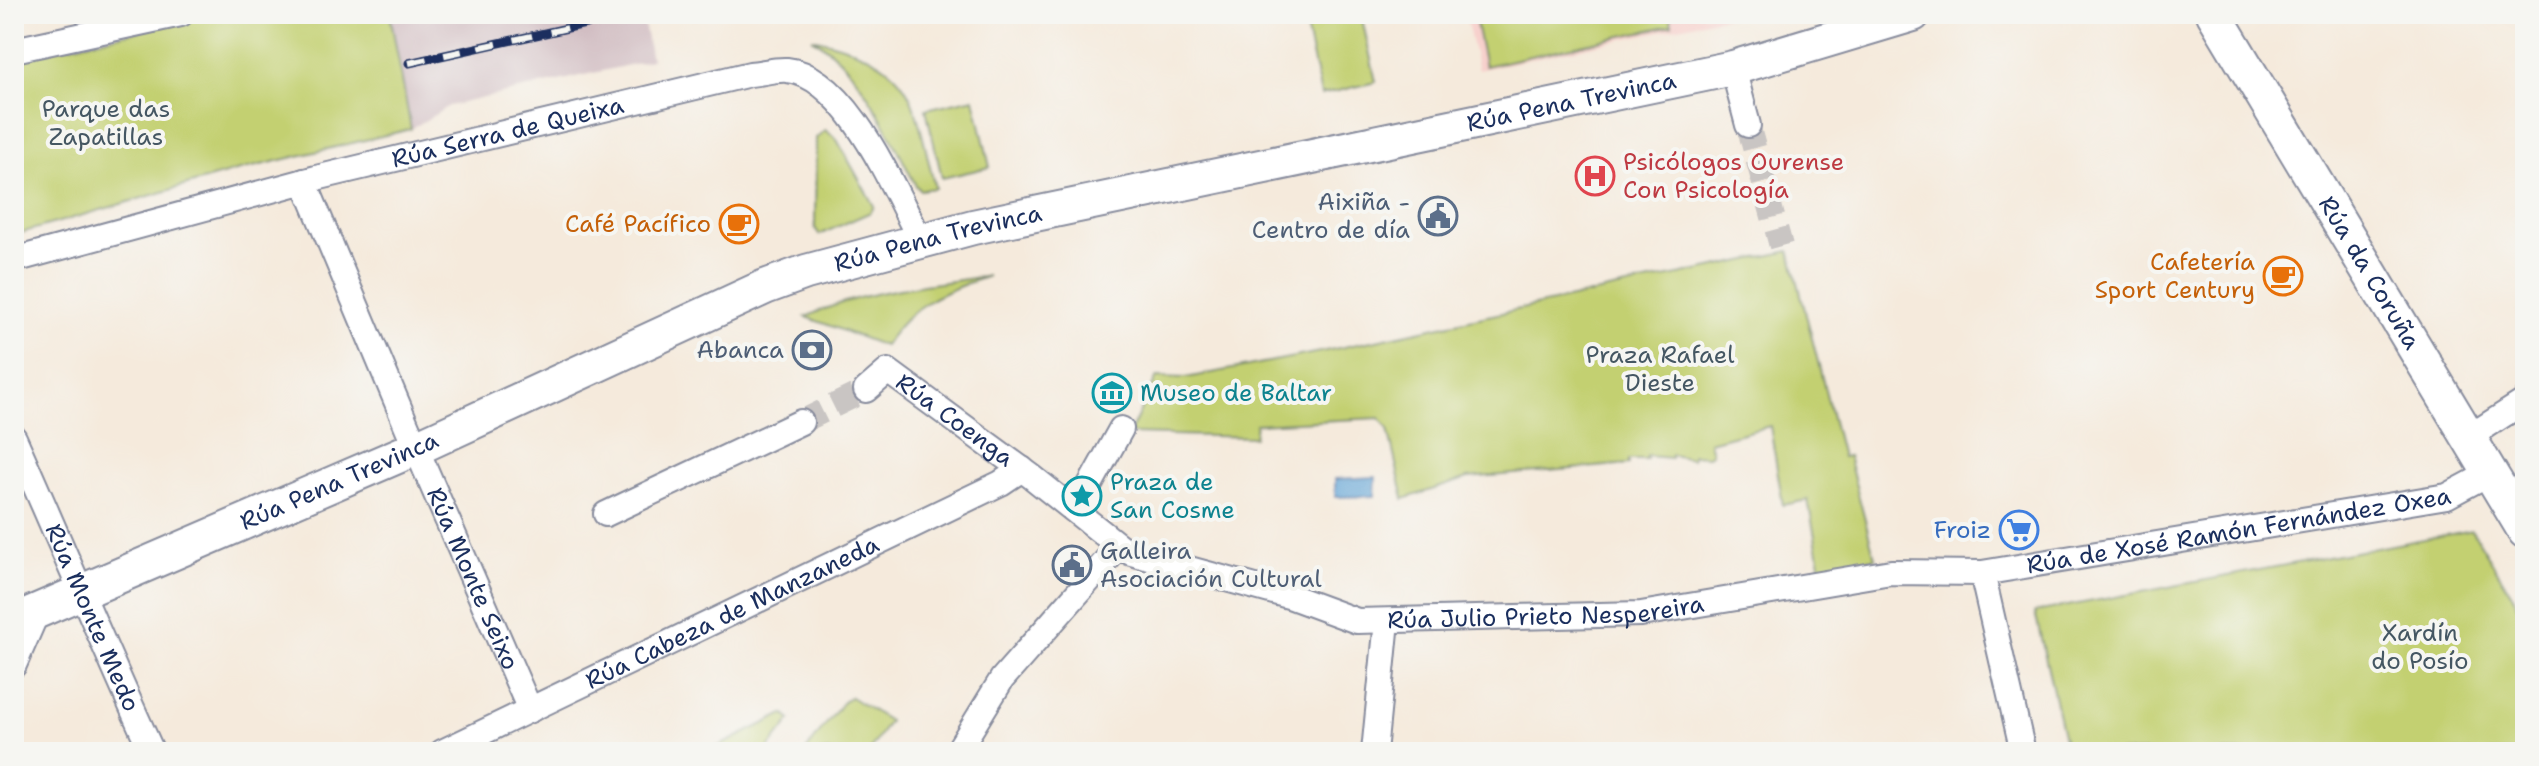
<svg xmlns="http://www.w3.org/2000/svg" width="2539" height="766" viewBox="0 0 2539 766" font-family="'Shantell Sans',sans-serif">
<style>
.built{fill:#f7d0cc}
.industrial{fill:#d2bec3}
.green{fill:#c3d071;stroke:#6f8068;stroke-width:2}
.water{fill:#61a3d5;stroke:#3e699a;stroke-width:2}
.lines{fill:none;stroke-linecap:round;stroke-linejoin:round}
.street-tunnel{stroke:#c9c5c3;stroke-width:24;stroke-dasharray:24 12;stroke-linecap:butt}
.street-casing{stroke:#888c9d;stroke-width:28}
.secondary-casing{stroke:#888c9d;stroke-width:38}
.street{stroke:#fff;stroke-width:24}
.secondary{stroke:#fff;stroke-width:34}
.rail-casing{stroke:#1b2f5e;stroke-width:9}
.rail{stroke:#f6f6f2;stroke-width:6;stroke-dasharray:18;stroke-linecap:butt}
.labels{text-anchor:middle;stroke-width:8;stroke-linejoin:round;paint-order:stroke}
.street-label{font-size:24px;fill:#1b2f5e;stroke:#f6f6f2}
.park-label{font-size:24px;fill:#455763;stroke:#f6f6f2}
.health-label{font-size:24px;fill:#be3a42;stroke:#f6f6f2;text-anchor:start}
.service-label{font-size:24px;fill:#4e5e75;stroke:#f6f6f2;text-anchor:end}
.food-label{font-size:24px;fill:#c56008;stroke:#f6f6f2;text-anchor:end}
.culture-label{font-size:24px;fill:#0d838f;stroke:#f6f6f2;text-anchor:start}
.shop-label{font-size:24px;fill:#366cbe;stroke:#f6f6f2;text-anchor:end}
</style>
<rect width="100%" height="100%" fill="#f6f6f2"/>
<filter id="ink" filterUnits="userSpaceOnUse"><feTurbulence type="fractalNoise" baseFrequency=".0125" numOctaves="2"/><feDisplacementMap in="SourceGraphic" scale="16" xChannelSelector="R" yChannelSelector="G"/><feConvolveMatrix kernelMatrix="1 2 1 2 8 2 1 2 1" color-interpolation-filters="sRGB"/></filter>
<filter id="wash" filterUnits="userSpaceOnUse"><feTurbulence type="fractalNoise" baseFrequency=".006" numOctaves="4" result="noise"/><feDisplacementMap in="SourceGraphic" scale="32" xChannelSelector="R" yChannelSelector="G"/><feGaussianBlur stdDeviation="1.8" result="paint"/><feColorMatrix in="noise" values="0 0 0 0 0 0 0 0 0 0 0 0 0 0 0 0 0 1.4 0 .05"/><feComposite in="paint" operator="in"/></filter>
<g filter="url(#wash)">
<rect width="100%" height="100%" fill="#f5eadc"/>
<!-- built -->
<polygon class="built" points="1465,14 1474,14 1486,66 1672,24 1670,14 1740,14 1478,70"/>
<!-- industrial -->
<polygon class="industrial" points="390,14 658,14 643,18 651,60 449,106 411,129"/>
<!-- green -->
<g class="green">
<polygon points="217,14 390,14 411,129 236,171 14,235 14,58"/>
<polygon points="1323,14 1361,14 1376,82 1321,95 1304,18"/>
<polygon points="1474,14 1670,14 1672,25 1485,66"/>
<path d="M811,38C847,45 893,60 910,97C921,120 928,162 935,188L920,190L916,186C890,136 861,64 811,38Z"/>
<polygon points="974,98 990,167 942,178 926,109"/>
<polygon points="825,130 836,138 874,206 871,212 819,235 815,228 816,138"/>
<polygon points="1790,251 1842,457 1848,456 1875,558 1821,569 1808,500 1783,505 1770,426 1709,442 1712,453 1708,456 1692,455 1692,459 1671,455 1671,458 1647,456 1647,460 1629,460 1629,464 1468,478 1404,499 1388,429 1380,418 1256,424 1254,437 1129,434 1157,377 1186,378 1325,351"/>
<path d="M988,276C941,292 913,303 884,346L806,317C863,290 926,285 988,276Z"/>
<polygon points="2472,530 2525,616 2525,752 2067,752 2035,612"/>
<polygon points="851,697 889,721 869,752 805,752 843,702"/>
<polygon points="784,714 791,720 766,752 707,752"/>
</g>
<!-- water -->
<polygon class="water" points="1376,477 1375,496 1335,497 1335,479"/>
</g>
<g filter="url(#ink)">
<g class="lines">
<!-- street-tunnel -->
<g class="street-tunnel">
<polyline points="1748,125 1781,246"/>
<polyline points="801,422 866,390"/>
</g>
<!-- street casing -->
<g class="street-casing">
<g id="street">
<polyline points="14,50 181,14"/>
<polyline points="1733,68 1748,125"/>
<path id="s1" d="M304,181L416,448L530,710"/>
<path id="s2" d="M14,260L316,178L750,74C762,73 776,69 787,70C848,76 894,191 920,239"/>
<path id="s3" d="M866,390L888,371L1031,476L1119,546L1131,553L1292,597L1357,621L1641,614L1891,572L1982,573L2447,496L2490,473"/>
<polyline points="2469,437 2525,401"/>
<path id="s4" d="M14,438C61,543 104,648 152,752"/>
<polyline points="1076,510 1121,429"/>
<polyline points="606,514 801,422"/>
<polyline points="1982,573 2023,752"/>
<polyline points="14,665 38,610"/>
<path id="s5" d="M442,752L1001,483L1022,469"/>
<polyline points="957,752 1002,679 1119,546"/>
<polyline points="1374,752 1387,621"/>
</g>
</g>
<!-- secondary casing -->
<g class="secondary-casing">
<g id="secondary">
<path id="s6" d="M2214,14L2525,531"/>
<path id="s7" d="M14,621L416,448L765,287L806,272L973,227L1733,68L1913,14"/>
</g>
</g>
<!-- street -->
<use href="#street" class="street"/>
<!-- secondary -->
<use href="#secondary" class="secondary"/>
<!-- rail casing -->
<g class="rail-casing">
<polyline id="rail" points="409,63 631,14"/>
</g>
<!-- rail -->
<use href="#rail" class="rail"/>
</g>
</g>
<!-- icons -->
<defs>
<g id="hospital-ring" transform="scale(2)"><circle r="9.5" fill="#f6f6f2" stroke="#e0444e" stroke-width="1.5"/><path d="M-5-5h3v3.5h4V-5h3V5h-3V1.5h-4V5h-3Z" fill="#e0444e"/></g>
<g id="civic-ring" transform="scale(2)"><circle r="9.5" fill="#f6f6f2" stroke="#5c6f8a" stroke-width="1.5"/><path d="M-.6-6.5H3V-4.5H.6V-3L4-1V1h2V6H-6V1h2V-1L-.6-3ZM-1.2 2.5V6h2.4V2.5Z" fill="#5c6f8a"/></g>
<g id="cafe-ring" transform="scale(2)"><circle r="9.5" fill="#f6f6f2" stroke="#e8710a" stroke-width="1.5"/><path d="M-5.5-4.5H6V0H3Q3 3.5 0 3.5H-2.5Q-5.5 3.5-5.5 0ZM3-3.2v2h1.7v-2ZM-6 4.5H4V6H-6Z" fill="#e8710a"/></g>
<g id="bank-ring" transform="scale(2)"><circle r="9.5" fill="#f6f6f2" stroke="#5c6f8a" stroke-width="1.5"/><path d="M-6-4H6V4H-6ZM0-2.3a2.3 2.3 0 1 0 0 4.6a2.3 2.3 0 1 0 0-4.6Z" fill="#5c6f8a"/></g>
<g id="museum-ring" transform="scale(2)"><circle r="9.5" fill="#f6f6f2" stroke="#0f9aa8" stroke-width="1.5"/><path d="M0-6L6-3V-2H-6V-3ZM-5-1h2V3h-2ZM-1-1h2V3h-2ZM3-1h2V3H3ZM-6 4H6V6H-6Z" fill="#0f9aa8"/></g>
<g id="sight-ring" transform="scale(2)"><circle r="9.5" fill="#f6f6f2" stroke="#0f9aa8" stroke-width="1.5"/><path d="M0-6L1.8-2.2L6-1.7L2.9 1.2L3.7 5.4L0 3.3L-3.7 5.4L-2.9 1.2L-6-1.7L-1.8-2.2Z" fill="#0f9aa8"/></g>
<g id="supermarket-ring" transform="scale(2)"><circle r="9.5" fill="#f6f6f2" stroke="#3f7fe0" stroke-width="1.5"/><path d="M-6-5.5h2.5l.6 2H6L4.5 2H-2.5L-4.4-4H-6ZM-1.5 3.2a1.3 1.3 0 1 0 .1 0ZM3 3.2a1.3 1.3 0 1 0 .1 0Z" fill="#3f7fe0"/></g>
</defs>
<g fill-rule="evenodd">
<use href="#hospital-ring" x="1595" y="176"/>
<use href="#civic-ring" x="1438" y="216"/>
<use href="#cafe-ring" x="739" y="224"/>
<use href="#cafe-ring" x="2283" y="276"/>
<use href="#bank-ring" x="812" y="350"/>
<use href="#museum-ring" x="1112" y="393"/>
<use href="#sight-ring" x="1082" y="496"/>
<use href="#supermarket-ring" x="2019" y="530"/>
<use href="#civic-ring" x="1072" y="565"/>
</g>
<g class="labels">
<!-- street labels -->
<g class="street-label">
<text dy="8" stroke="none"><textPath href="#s7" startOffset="1650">Rúa Pena Trevinca</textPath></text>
<text dy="8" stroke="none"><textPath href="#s2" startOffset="510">Rúa Serra de Queixa</textPath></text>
<text dy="8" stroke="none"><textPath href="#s7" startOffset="1002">Rúa Pena Trevinca</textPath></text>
<text dy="8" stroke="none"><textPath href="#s6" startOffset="302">Rúa da Coruña</textPath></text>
<text dy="8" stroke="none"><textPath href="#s3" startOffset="112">Rúa Coenga</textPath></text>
<text dy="8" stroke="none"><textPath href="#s7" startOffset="354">Rúa Pena Trevinca</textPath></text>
<text dy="8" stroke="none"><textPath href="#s3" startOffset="1458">Rúa de Xosé Ramón Fernández Oxea</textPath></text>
<text dy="8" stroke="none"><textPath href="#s1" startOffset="432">Rúa Monte Seixo</textPath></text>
<text dy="8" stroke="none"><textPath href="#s3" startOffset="758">Rúa Julio Prieto Nespereira</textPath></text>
<text dy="8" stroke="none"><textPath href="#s5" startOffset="322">Rúa Cabeza de Manzaneda</textPath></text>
<text dy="8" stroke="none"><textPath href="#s4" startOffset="196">Rúa Monte Medo</textPath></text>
</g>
<!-- park labels -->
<g class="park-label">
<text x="106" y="117">Parque das<tspan x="106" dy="28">Zapatillas</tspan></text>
<text x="1660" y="363">Praza Rafael<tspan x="1660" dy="28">Dieste</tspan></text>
<text x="2420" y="641">Xardín<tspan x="2420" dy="28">do Posío</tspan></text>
</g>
<!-- health labels -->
<g class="health-label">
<text x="1623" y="170">Psicólogos Ourense<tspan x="1623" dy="28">Con Psicología</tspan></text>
</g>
<!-- service labels -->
<g class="service-label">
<text x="1410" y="210">Aixiña -<tspan x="1410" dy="28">Centro de día</tspan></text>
<text x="784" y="358">Abanca</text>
<text x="1100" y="559" text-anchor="start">Galleira<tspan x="1100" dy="28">Asociación Cultural</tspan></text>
</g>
<!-- food labels -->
<g class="food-label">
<text x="711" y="232">Café Pacífico</text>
<text x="2255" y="270">Cafetería<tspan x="2255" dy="28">Sport Century</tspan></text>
</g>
<!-- culture labels -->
<g class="culture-label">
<text x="1140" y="401">Museo de Baltar</text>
<text x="1110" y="490">Praza de<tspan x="1110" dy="28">San Cosme</tspan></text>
</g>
<!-- shop labels -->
<g class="shop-label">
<text x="1991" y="538">Froiz</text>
</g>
</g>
<!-- margin -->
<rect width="2539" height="766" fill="none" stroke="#f6f6f2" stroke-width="48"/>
</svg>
